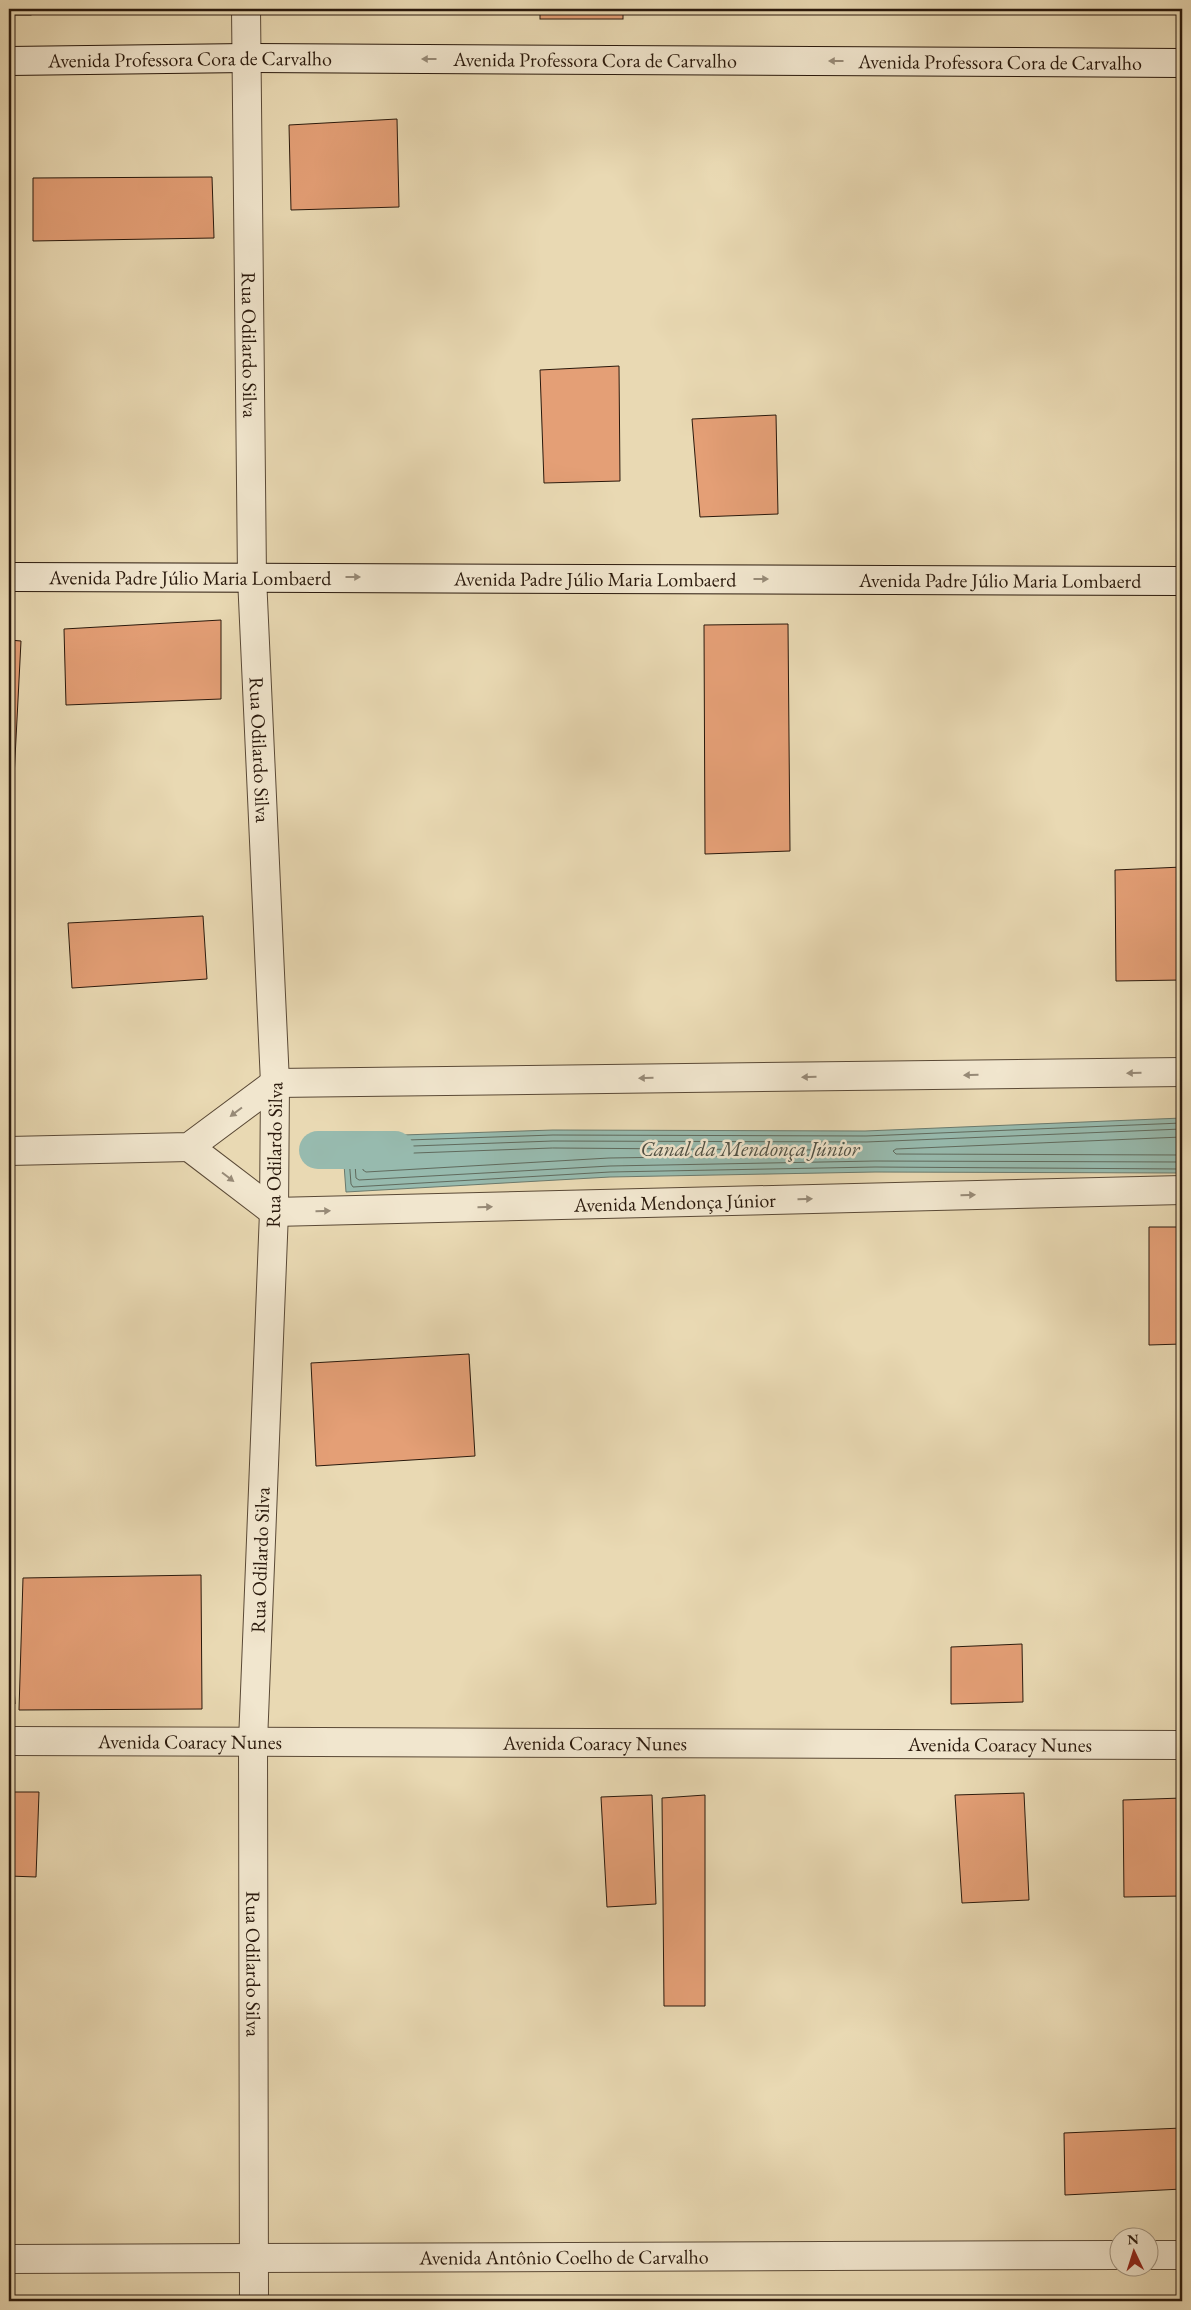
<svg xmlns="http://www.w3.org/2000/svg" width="1191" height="2310" viewBox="0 0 1191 2310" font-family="'EB Garamond',serif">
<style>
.water{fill:#97baae;stroke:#6b7a6d}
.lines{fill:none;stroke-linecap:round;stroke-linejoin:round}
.shore{stroke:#606a5d;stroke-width:1}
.canal{stroke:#97baae;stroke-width:38}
.building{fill:#e49f76;stroke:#2a190c}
.minor-casing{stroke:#5a4936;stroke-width:30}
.tertiary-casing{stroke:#5a4936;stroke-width:30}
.secondary-casing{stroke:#2a190c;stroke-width:30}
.minor{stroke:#f1e6ce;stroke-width:28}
.tertiary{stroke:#f1e6ce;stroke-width:28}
.secondary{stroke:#f1e6ce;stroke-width:28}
.oneway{fill:#978a77}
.labels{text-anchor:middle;stroke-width:5;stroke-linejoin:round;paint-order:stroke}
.street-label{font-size:20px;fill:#2a190c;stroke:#f1e6ce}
.water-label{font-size:21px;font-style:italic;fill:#505145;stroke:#f1e6ce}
</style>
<rect width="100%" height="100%" fill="#e9d9b3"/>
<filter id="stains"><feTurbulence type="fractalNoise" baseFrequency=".004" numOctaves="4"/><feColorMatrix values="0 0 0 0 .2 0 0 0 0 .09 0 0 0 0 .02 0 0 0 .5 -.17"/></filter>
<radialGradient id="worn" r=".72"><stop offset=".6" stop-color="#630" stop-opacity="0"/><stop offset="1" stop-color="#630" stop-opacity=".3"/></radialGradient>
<!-- water -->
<polygon class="water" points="1182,1118 1182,1173 875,1172 610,1177 346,1192 342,1137 553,1130 865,1131"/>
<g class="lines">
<!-- shore -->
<g class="shore">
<polyline points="1182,1123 866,1136 553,1135 350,1142 348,1144 351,1184 353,1187 610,1172 875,1167 1182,1169"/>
<polyline points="1182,1129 866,1142 553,1141 357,1148 354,1150 356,1178 359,1180 610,1166 875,1161 1182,1162"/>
<polyline points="1182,1137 896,1149 893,1151 896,1154 1182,1155"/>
<polygon points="553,1148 815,1150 817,1152 815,1155 609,1158 366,1172 363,1170 362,1157 365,1155"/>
</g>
<!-- canal -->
<polyline class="canal" points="318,1150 395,1150"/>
</g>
<!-- building -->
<g class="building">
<rect x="9" y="9" width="22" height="6"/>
<rect x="540" y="9" width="83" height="10"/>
<polygon points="397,119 399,207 291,210 289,125"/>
<polygon points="212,177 214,238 33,241 33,178"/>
<polygon points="619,366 620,481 544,483 540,370"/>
<polygon points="776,415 778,514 700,517 692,419"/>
<polygon points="221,620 221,699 66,705 64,629"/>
<polygon points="788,624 790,851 705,854 704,625"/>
<polygon points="9,640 21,641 9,876"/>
<polygon points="1182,867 1182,980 1116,981 1115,870"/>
<polygon points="203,916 207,979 72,988 68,923"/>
<polygon points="1149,1227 1182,1227 1182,1344 1149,1345"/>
<polygon points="469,1354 475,1456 316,1466 311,1363"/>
<polygon points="201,1575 202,1709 19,1710 23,1578"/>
<polygon points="9,1597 15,1704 9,1704"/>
<polygon points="1022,1644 1023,1702 951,1704 951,1647"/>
<polygon points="9,1792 39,1792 36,1877 9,1876"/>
<polygon points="1024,1793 1029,1900 962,1903 955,1795"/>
<polygon points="652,1795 656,1904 607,1907 601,1797"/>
<polygon points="705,1795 705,2006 664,2006 662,1798"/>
<polygon points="1182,1798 1182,1896 1124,1897 1123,1800"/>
<polygon points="1182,2128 1182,2189 1065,2195 1064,2133"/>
</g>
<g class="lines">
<!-- minor casing -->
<g class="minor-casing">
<g id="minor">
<path id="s1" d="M246,9L252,577L275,1083L274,1212L253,1742L254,2301"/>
<path id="s2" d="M189,1147L274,1212L1182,1190"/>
<polyline points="9,1151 189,1147 275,1083 1182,1072"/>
<path id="s3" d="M9,1741L1182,1745"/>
</g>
</g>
<!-- tertiary casing -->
<g class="tertiary-casing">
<g id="tertiary">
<polyline points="1148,2255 1182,2255"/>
<path id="s4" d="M9,2259L1118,2255"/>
</g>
</g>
<!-- secondary casing -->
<g class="secondary-casing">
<g id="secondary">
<path id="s5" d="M9,61L246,58L1182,63"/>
<path id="s6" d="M9,577L1182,581"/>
</g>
</g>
<!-- minor -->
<use href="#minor" class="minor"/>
<!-- tertiary -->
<use href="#tertiary" class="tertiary"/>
<!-- secondary -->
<use href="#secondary" class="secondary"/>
</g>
<!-- one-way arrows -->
<defs><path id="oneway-solid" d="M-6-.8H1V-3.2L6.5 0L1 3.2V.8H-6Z" transform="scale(1.25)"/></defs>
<g class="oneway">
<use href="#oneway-solid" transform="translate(429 59) rotate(-180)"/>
<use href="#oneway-solid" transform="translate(836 61) rotate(-180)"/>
<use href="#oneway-solid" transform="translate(353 577)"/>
<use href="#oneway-solid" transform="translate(761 579)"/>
<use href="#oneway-solid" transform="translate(1134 1073) rotate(179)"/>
<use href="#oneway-solid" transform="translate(971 1075) rotate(179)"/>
<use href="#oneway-solid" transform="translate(809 1077) rotate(179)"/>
<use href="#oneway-solid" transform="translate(646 1078) rotate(179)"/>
<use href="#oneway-solid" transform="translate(236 1112) rotate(143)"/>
<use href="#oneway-solid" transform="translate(228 1177) rotate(37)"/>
<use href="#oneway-solid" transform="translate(968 1195) rotate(-1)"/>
<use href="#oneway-solid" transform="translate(805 1199) rotate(-1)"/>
<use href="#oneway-solid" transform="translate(485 1207) rotate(-1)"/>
<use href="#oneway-solid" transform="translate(323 1211) rotate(-1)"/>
</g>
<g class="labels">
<!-- street labels -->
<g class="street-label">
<text dy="7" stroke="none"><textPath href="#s5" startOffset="181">Avenida Professora Cora de Carvalho</textPath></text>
<text dy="7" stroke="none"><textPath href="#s5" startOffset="586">Avenida Professora Cora de Carvalho</textPath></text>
<text dy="7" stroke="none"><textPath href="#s5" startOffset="991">Avenida Professora Cora de Carvalho</textPath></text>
<text dy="7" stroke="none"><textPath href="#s1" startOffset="336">Rua Odilardo Silva</textPath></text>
<text dy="7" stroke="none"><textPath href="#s6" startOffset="181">Avenida Padre Júlio Maria Lombaerd</textPath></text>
<text dy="7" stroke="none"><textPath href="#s6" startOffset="586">Avenida Padre Júlio Maria Lombaerd</textPath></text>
<text dy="7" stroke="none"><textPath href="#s6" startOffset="991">Avenida Padre Júlio Maria Lombaerd</textPath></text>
<text dy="7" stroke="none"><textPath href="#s1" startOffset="741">Rua Odilardo Silva</textPath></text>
<text transform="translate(274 1155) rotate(-89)" y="7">Rua Odilardo Silva</text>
<text dy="7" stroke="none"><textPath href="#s2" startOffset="508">Avenida Mendonça Júnior</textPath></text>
<text transform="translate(260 1560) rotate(-88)" y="7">Rua Odilardo Silva</text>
<text dy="7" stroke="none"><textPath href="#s3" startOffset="181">Avenida Coaracy Nunes</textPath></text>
<text dy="7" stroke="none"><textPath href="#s3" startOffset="586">Avenida Coaracy Nunes</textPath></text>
<text dy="7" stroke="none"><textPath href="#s3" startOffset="991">Avenida Coaracy Nunes</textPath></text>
<text dy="7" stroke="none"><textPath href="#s1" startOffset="1956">Rua Odilardo Silva</textPath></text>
<text dy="7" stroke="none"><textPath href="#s4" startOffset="555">Avenida Antônio Coelho de Carvalho</textPath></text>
</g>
<!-- water labels -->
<g class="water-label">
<text x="750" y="1156">Canal da Mendonça Júnior</text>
</g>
</g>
<!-- margin -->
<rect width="1191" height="2310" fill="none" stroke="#e9d9b3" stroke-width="30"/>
<rect x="10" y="10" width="1171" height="2290" fill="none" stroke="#2a190c" stroke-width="2.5"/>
<rect x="15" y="15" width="1161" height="2280" fill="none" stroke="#2a190c"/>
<!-- north arrow -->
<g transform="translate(1134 2252) rotate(356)"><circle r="24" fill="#f1e6ce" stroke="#a19480"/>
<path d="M0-4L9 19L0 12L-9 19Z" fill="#8f2418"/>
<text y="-8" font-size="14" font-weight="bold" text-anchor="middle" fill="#2a190c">N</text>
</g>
<rect width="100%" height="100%" filter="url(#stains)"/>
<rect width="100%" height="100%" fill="url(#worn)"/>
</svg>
